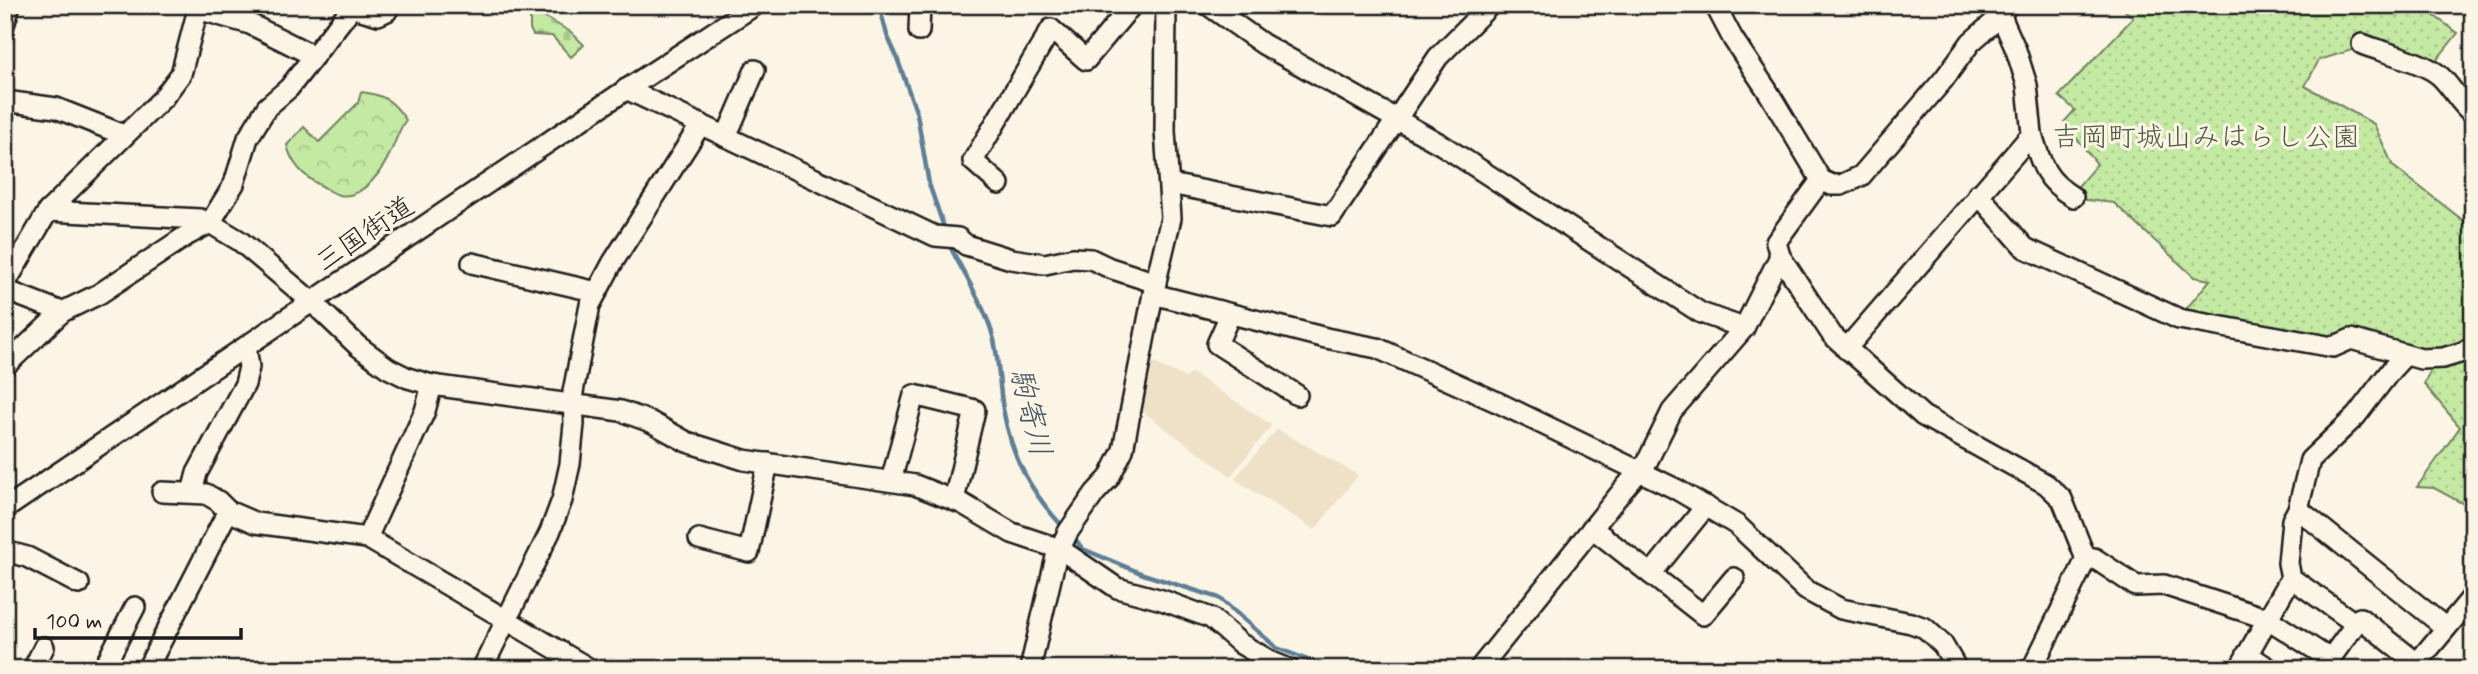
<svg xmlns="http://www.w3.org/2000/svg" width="2478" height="674" viewBox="0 0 2478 674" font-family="Mynerve,'Klee One',sans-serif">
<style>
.built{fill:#efe1c8}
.grass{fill:url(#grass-dots);stroke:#708260;stroke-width:2}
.forest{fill:url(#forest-crowns);stroke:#708260;stroke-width:2}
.cemetery{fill:url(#cemetery-stones);stroke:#708260;stroke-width:2}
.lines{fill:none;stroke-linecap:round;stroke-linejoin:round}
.stream{stroke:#5d7e95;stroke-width:4.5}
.minor-casing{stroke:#1c1c1c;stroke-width:24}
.minor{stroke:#fcf5e5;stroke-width:19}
.labels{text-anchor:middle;stroke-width:6;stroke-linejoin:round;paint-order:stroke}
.park-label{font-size:28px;fill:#4e5a44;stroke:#fcf5e5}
.street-label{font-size:28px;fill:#1c1c1c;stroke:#fcf5e5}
.water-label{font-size:30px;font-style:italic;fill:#425563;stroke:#fcf5e5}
</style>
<defs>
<pattern id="grass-dots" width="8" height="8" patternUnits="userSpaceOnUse" patternTransform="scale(1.75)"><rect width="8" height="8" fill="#c4e9a3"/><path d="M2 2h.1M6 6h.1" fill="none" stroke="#a8c78c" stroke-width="1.8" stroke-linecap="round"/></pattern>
<pattern id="forest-crowns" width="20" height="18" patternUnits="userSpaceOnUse" patternTransform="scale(1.75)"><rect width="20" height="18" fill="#c4e9a3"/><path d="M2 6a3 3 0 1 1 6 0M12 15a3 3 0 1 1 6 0" fill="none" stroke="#a8c78c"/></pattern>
<pattern id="cemetery-stones" width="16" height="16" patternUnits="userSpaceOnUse" patternTransform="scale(1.75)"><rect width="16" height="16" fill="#c4e9a3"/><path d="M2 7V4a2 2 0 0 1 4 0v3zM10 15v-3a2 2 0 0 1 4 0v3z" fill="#a8c78c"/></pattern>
</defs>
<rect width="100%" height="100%" fill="#fcf5e5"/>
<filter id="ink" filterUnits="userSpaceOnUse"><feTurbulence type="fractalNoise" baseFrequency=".0143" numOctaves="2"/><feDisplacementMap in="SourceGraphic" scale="14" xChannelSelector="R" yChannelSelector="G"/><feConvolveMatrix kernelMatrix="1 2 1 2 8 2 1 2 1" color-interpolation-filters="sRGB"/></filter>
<g filter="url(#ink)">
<!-- built -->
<g class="built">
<polygon points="1146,359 1186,378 1191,372 1272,425 1231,476 1136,407"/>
<polygon points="1277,429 1358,475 1315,530 1234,479"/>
</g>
<!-- grass -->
<polygon class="grass" points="2119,5 2419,5 2458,33 2427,72 2355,49 2319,60 2305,86 2374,124 2393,166 2473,228 2473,509 2434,488 2417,487 2460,427 2424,384 2433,366 2334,342 2182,314 2210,280 2194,277 2114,203 2068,198 2097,164 2064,122 2075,110 2059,96 2133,18"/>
<!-- forest -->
<path class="forest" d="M361,92C385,95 392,100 406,120C399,129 397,138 392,149C384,168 364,200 339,195C332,193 326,188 320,185C304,177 291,163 287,145L304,127L319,142L358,103Z"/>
<!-- cemetery -->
<polygon class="cemetery" points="530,9 571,32 584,45 571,57 552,36 533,35 530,29"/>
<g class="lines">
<!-- stream -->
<g class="stream">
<polyline points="879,5 887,35 896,55 917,114 929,184 945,230"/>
<path d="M948,242C963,274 985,304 994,340C999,362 999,386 1003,409C1012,458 1030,491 1063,527"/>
<polyline points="1072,536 1083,549 1143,574 1219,598 1277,648 1332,669"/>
</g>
<!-- minor casing -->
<g class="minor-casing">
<g id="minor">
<polyline points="1208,5 1263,44 1442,145 1701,313 1744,328"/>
<polyline points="1715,5 1733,39 1767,90 1821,180 1832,185 1841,185 1861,176 1944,79 1971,42 2001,16 2007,5"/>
<polyline points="198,9 250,24 314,56"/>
<polyline points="5,22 10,5"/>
<polyline points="919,31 920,5"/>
<path d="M2362,44C2382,52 2425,62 2440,76C2452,87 2459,103 2473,114"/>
<polyline points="626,89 935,236 958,238 966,245 1011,259 1045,264 1073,258 1091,259 1110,268 1156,283"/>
<polyline points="5,101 56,108 124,135"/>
<path d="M2032,134C2041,164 2045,180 2073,197"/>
<polyline points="726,137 755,70"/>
<polyline points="1821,180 1776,242 1780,256 1832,335 1923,416 2046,484 2062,499 2086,559 2094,558 2136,586 2164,585 2268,619 2330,659 2360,618 2417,663"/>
<polyline points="999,184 973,161 1051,29 1086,60 1132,5"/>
<polyline points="1170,184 1332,216 1438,57 1490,5"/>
<polyline points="1978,194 2025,248 2179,319 2333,347 2351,339 2421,359 2443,358 2463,352 2473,346"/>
<polyline points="48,211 163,98 181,74 199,5"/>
<polyline points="472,263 597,292"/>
<polyline points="5,284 48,211 200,219 210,223 240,241 312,302 358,346 388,368 408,378 432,385 621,411 651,422 687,442 744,460 915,485 963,504 1012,533 1060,549 1117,588 1162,600 1211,618 1241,644 1272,662 1289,669"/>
<polyline points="5,290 62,312"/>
<polyline points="1153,294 1326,338 1377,348 1497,402 1676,489 1737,525 1806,590 1841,609 1911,623 1925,628 1943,645 1957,669"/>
<polyline points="1230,315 1217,344 1297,395"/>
<polyline points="1846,349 2032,134 2027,85 2016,50 2001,16"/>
<polyline points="5,366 62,312 99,294 186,236 210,223 234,184 248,138 267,107 289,88 349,11 354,8 378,15 387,11 390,5"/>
<polyline points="891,481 914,395 975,410 954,500"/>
<polyline points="162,492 206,494 218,501 228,511 256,523 367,538 590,669"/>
<polyline points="192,492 197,473 245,384 249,367 246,347"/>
<polyline points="5,509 630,87 755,5"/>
<polyline points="2298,509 2446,628"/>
<polyline points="1592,528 1703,615 1734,578"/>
<polyline points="367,538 425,411 432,385"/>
<polyline points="699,539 749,552 768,463"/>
<polyline points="5,551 27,557 79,584"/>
<polyline points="1651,574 1706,506"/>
<polyline points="2291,578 2356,624"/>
<polyline points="2247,654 2270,669"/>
<polyline points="33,669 44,647"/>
<polyline points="103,669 135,607"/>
<polyline points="147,669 228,511"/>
<polyline points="482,669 550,532 562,500 570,464 574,424 573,392 590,305 613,262 701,124"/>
<polyline points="1030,669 1056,557 1068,532 1095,493 1109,478 1123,450 1153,294 1171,218 1165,131 1166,5"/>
<polyline points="1479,669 1623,490 1647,462 1672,411 1744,328 1780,256"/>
<polyline points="2032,669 2086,559"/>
<polyline points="2239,669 2291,578 2288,563 2292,520 2298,509 2310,460 2356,416 2392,369 2404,356"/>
<polyline points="2412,669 2473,596"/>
</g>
</g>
<!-- minor -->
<use href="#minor" class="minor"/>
</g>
</g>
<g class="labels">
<!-- park labels -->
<g class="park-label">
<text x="2206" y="146">吉岡町城山みはらし公園</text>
</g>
<!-- street labels -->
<g class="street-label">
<text transform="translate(364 233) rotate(-34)" y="10">三国街道</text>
</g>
<!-- water labels -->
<g class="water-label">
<text transform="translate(1031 412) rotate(76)" y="10">駒寄川</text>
</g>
</g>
<!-- margin -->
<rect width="2478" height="674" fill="none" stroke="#fcf5e5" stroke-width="28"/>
<rect x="14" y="14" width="2450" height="646" fill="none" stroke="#1c1c1c" stroke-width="2.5" filter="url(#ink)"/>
<!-- scale -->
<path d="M35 628v10h206v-10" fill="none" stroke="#1c1c1c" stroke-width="3.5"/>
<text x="46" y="628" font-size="21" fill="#1c1c1c" stroke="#fcf5e5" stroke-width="5" paint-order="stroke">100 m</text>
</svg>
